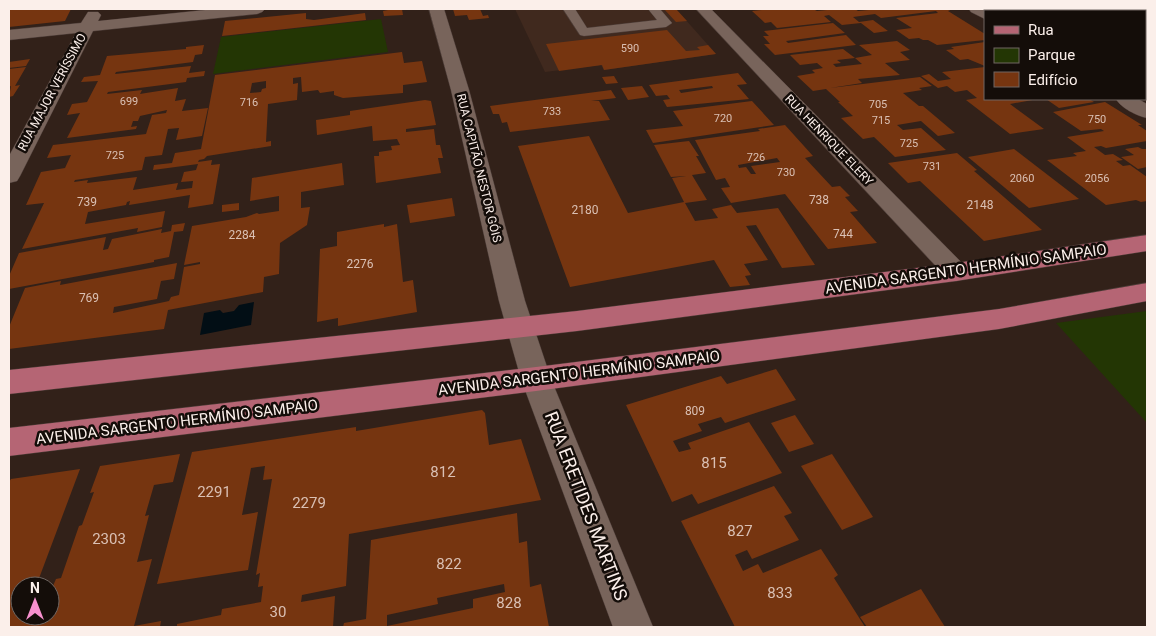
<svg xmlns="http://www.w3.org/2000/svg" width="1156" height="636" viewBox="0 0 1156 636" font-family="Roboto,sans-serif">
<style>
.built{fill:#40291e}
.education{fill:#322838}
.green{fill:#233604}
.water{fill:#020e15}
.building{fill:#763510;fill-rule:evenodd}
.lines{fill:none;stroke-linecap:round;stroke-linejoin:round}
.service-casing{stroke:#4b3c37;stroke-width:1}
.minor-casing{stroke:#4b3c37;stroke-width:1}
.primary-casing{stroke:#4b3c37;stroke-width:1}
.service{fill:#78645b;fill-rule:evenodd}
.minor{fill:#78645b;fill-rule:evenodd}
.primary{fill:#b56574;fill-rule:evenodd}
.labels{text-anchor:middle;stroke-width:5;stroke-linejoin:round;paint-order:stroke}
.far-number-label{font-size:11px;fill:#dac0b4}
.far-street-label{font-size:12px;fill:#fbefea;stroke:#140d09}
.number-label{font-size:12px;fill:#dac0b4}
.street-label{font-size:15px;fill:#fbefea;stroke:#140d09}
.near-number-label{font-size:15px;fill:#dac0b4}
.near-street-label{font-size:18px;fill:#fbefea;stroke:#140d09}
</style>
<rect width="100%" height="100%" fill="#322119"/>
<!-- built -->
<polygon class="built" points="515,9 676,9 716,54 604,70 601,65 545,72"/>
<!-- education -->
<polygon class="education" points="999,9 1147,9 1147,97 1145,96 1145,11 1003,11"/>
<!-- green -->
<g class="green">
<polygon points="381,19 388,52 213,74 221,37"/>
<polygon points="1147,311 1147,423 1056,323"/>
</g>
<!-- water -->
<polygon class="water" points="254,302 251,325 200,335 204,313 220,310 223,313 234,311 239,305"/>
<!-- building -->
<g class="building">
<polygon points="9,9 71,9 65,21 9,27"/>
<polygon points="393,9 402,9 403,15 384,16 383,11"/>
<polygon points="453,9 480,9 483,16 488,15 489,18 469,20 467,15 455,16"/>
<polygon points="664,9 676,9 687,21 676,22"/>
<polygon points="773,9 813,9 817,11 837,9 855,9 858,11 879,9 953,9 948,11 985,34 985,40 937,45 928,40 923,40 919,38 909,39 896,30 912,28 896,18 938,13 936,11 881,18 875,14 853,17 859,22 873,20 888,31 874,33 861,23 842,25 829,15 824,16 831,22 777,28 771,22 765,23 752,11"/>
<polygon points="1042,9 1110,9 1114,11 1046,11"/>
<polygon points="306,13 306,19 314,20 365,13 366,20 222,36 225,21"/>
<polygon points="1145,22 1147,23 1147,48 1145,47"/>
<polygon points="833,23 845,33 786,41 788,43 846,35 856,45 775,55 764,44 770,44 763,36 769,36 764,31"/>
<polygon points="667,30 686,51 700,50 697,47 708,45 716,54 604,70 602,65 559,71 546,44"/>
<polygon points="897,41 910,50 900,52 910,60 885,63 900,75 858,79 862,83 830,88 920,77 932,86 919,88 922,90 903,93 919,106 923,106 955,133 938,136 921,121 897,125 903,130 921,128 946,150 895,157 874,137 863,139 841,118 853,116 838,102 840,102 826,89 813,91 797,76 815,73 812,70 823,68 817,63 800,65 790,55 843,49 855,58 837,60 841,63 833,64 836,67 862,64 855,58 872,55 859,45"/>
<polygon points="985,42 985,66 968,59 960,60 946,50 954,49 951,47"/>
<path d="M204,45L202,54L195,55L193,62L116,72L115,74L191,66L189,73L205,71L204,76L187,78L186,82L108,92L107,94L142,90L140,94L146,93L178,88L175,101L186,99L182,111L208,108L202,136L176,140L179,128L168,129L162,155L145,157L142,170L75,180L74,182L88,180L87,183L137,177L133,190L178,183L176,190L192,188L193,181L181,182L184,172L196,170L198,164L153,170L154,165L172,163L175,153L201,149L215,75L402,52L404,63L422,61L427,82L403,85V93L343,98L334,95V91L320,93L318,90L302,92L301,77L293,78V84L298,83L297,100L268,104L266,142L271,141V146L207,156L204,159L199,160L198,162L212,160L211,165L220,164L213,204L188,208L190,195L129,205L130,201L127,202L126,205L88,212L85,224L165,211L162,227L137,232L138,228L22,249L44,203L26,205L41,172L65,168L71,155L47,158L53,145L146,134L152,115L166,113L167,110L140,116L138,121H133L131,127L137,126L136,129L67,138L80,113L67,115L72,104L87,102L98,81L81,82L84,77L100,75L107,56L186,49V47ZM266,81V88L262,89L261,92L250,93L252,83Z"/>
<polygon points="30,59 26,66 9,68 9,62"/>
<polygon points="26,67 15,86 20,85 13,96 9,97 11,86 9,87 9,69"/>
<polygon points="985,67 985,99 1038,99 1010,104 1044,129 1010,134 966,100 977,98 967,90 955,92 947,86 938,88 921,76 929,74 938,81 951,79 942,72"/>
<path d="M738,73L747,84L737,85L749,99L667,107L663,100L670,99L667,95L656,96L649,85ZM712,86L713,88L681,93L679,90Z"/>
<polygon points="614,76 618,83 606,84 602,77"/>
<polygon points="642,86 649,97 628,100 621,88"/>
<polygon points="611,90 616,98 591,101 599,101 610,120 510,132 507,122 502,123 499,114 493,114 490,106"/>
<polygon points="1046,99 1089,99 1094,102 1059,108"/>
<polygon points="425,100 431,101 436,125 406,129 406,132 434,129 436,145 440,145 443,158 438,158 441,173 376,183 374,156 379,156 379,152 392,150 391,146 400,145 397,139 373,141 372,126 317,135 316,120 350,115 350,111"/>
<polygon points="752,101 774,125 653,143 646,130 683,126 673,111"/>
<polygon points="1105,102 1142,125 1138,125 1147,131 1147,141 1106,148 1101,146 1094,147 1105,155 1113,154 1123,160 1116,161 1123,166 1130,165 1147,177 1147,201 1141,202 1136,200 1106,205 1047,160 1077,156 1073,153 1086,151 1067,137 1104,131 1101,129 1081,131 1053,112"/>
<path d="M785,125L813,156L805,158L818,172L832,187L840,186L850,196L845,197L858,211L850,212L877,243L828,249L785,194L731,203L721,188L730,187L725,178L716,180L695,140L760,131L758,129ZM777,158L780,162L751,166L756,174H751L746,167L739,168L738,165Z"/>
<polygon points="589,136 628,213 684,202 672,178 686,176 671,177 654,145 689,141 699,156 696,156 706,173 692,175 707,200 685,203 695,221 718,218 712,209 731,205 737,213 778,208 815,265 782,268 756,225 746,226 768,260 744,264 751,275 745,276 750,285 730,287 714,260 570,287 518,146"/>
<polygon points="1138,147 1142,149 1147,149 1147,167 1138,169 1121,157 1134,155 1125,149"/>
<polygon points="1014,149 1079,199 1029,208 968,157"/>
<polygon points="957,153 977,170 974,171 1042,230 984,241 920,181 908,183 888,163"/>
<polygon points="342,163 344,185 301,192 301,208 310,207 307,225 280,243 279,274 264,277 263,292 168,310 164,329 9,349 9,327 25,288 61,281 60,285 177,263 174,279 161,281 157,299 114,307 113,313 169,301 171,297 179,295 184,267 200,264 200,262 184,265 192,226 246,217 257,213 259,214 279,211 279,196 250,201 252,178"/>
<polygon points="452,198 455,216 410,223 407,205"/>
<polygon points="239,203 239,210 222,212 222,205"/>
<polygon points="185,223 183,231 174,232 169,257 154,260 154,262 9,289 9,276 19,253 106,237 103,250 108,249 112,239 162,229 161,233 171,231 172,225"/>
<polygon points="384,224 384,227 397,224 403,282 413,280 417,312 338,326 338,318 317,322 320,249 337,246 337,232"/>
<polygon points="776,369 796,400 725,423 721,417 698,424 702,431 673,441 679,452 691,449 688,443 749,422 782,473 698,504 692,494 672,502 626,405 721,376 727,384"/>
<polygon points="482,410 485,413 489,445 521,439 541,500 349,534 346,586 302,595 301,602 335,596 333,627 177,627 177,624 221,615 222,609 261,602 263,586 258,587 260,573 256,575 272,479 263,480 265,466 251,468 242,515 258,512 248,570 157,584 192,452 356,427 356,431"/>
<polygon points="795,415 814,444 789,452 771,423"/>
<polygon points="180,454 173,482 154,485 145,516 149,515 137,562 152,559 134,626 161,621 160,627 9,627 9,482 11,479 80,469 38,581 36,581 34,586 20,586 20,616 50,616 50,593 56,579 61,578 79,526 82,525 94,492 90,493 100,466"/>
<polygon points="832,454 873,517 842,530 801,466"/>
<polygon points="774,486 792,513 784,516 799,540 752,559 747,550 735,555 743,571 758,564 763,573 821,549 838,575 834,578 865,627 735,627 681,521"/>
<path d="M517,513L519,543L527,541L530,587L541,584L549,627H343L344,623L366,619L371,540ZM504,584L505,592L473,599V608L387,626V615L438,604L437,598Z"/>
<polygon points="921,589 945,627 867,627 860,617"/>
</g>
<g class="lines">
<!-- service casing -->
<g class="service-casing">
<polygon id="service" points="563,9 575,9 587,28 657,20 648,9 660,9 672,23 666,27 584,36 580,35"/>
</g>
<!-- minor casing -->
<g class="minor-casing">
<g id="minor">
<polygon points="215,9 265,9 262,12 257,14 93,31 20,176 17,181 9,183 9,156 76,33 9,40 9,30 81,23 88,12 98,12 101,15 98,21"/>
<polygon points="429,9 444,9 469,90 525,301 551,379 653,627 613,627 521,379 499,301 451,90"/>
<polygon points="696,9 711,9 965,266 969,272 965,278 956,281 947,278"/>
<polygon points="969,9 987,9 991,11 985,11 985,19 971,12"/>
<path d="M1116,99H1138L1147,104V118C1137,116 1121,108 1116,99Z"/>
</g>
</g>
<!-- primary casing -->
<g class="primary-casing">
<g id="primary">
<polygon points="1147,235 1147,251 956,281 577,331 9,394 9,370 577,311 956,263"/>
<polygon points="1147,283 1147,301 999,329 536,391 9,456 9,428 536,367 999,309"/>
</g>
</g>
<!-- service -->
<use href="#service" class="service"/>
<!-- minor -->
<use href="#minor" class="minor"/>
<!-- primary -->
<use href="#primary" class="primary"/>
</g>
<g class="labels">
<!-- far-number labels -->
<g class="far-number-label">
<text x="630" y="52">590</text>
<text x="129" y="105">699</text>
<text x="249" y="106">716</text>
<text x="878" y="108">705</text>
<text x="552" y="115">733</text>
<text x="723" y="122">720</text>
<text x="1097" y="123">750</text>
<text x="881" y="124">715</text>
<text x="909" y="147">725</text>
<text x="115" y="159">725</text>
<text x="756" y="161">726</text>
<text x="932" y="170">731</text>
<text x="786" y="176">730</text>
<text x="1022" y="182">2060</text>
<text x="1097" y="182">2056</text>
</g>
<!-- far-street labels -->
<g class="far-street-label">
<text transform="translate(52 92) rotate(-62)" y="4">RUA MAJOR VERÍSSIMO</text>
<text transform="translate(829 140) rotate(46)" y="4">RUA HENRIQUE ELERY</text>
<text transform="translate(479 168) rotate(76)" y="4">RUA CAPITÃO NESTOR GÓIS</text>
</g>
<!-- number labels -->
<g class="number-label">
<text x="819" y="204">738</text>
<text x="87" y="206">739</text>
<text x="980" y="209">2148</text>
<text x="585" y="214">2180</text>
<text x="843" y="238">744</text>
<text x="242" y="239">2284</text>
<text x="360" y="268">2276</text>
<text x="89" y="302">769</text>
<text x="695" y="415">809</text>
</g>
<!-- street labels -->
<g class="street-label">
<text transform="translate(966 269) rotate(-8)" y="5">AVENIDA SARGENTO HERMÍNIO SAMPAIO</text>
<text transform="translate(579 373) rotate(-7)" y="5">AVENIDA SARGENTO HERMÍNIO SAMPAIO</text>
<text transform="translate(177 422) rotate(-7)" y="5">AVENIDA SARGENTO HERMÍNIO SAMPAIO</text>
</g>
<!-- near-number labels -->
<g class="near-number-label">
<text x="714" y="468">815</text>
<text x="443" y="477">812</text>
<text x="214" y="497">2291</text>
<text x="309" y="508">2279</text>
<text x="740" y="536">827</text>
<text x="109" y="544">2303</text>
<text x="449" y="569">822</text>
<text x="780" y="598">833</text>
<text x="509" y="608">828</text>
<text x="278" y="617">30</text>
</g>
<!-- near-street labels -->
<g class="near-street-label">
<text transform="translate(586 506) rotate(69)" y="6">RUA ERETIDES MARTINS</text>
</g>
</g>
<!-- border -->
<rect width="1156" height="636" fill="none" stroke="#fbefea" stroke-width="20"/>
<!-- legend -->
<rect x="984" y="10" width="162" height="90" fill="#140d09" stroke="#706763"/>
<rect x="994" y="26" width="25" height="8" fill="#b56574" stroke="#706763"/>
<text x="1028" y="35" font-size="15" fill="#fbefea">Rua</text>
<rect x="994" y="48" width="25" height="15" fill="#233604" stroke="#706763"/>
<text x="1028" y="60" font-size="15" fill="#fbefea">Parque</text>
<rect x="994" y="72" width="25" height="15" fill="#763510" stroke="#706763"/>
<text x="1028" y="85" font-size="15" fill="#fbefea">Edifício</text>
<!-- north arrow -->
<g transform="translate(35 601)"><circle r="24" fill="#140d09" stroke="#706763"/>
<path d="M0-4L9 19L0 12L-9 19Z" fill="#f790ce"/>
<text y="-8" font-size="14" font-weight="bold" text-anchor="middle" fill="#fbefea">N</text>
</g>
</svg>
